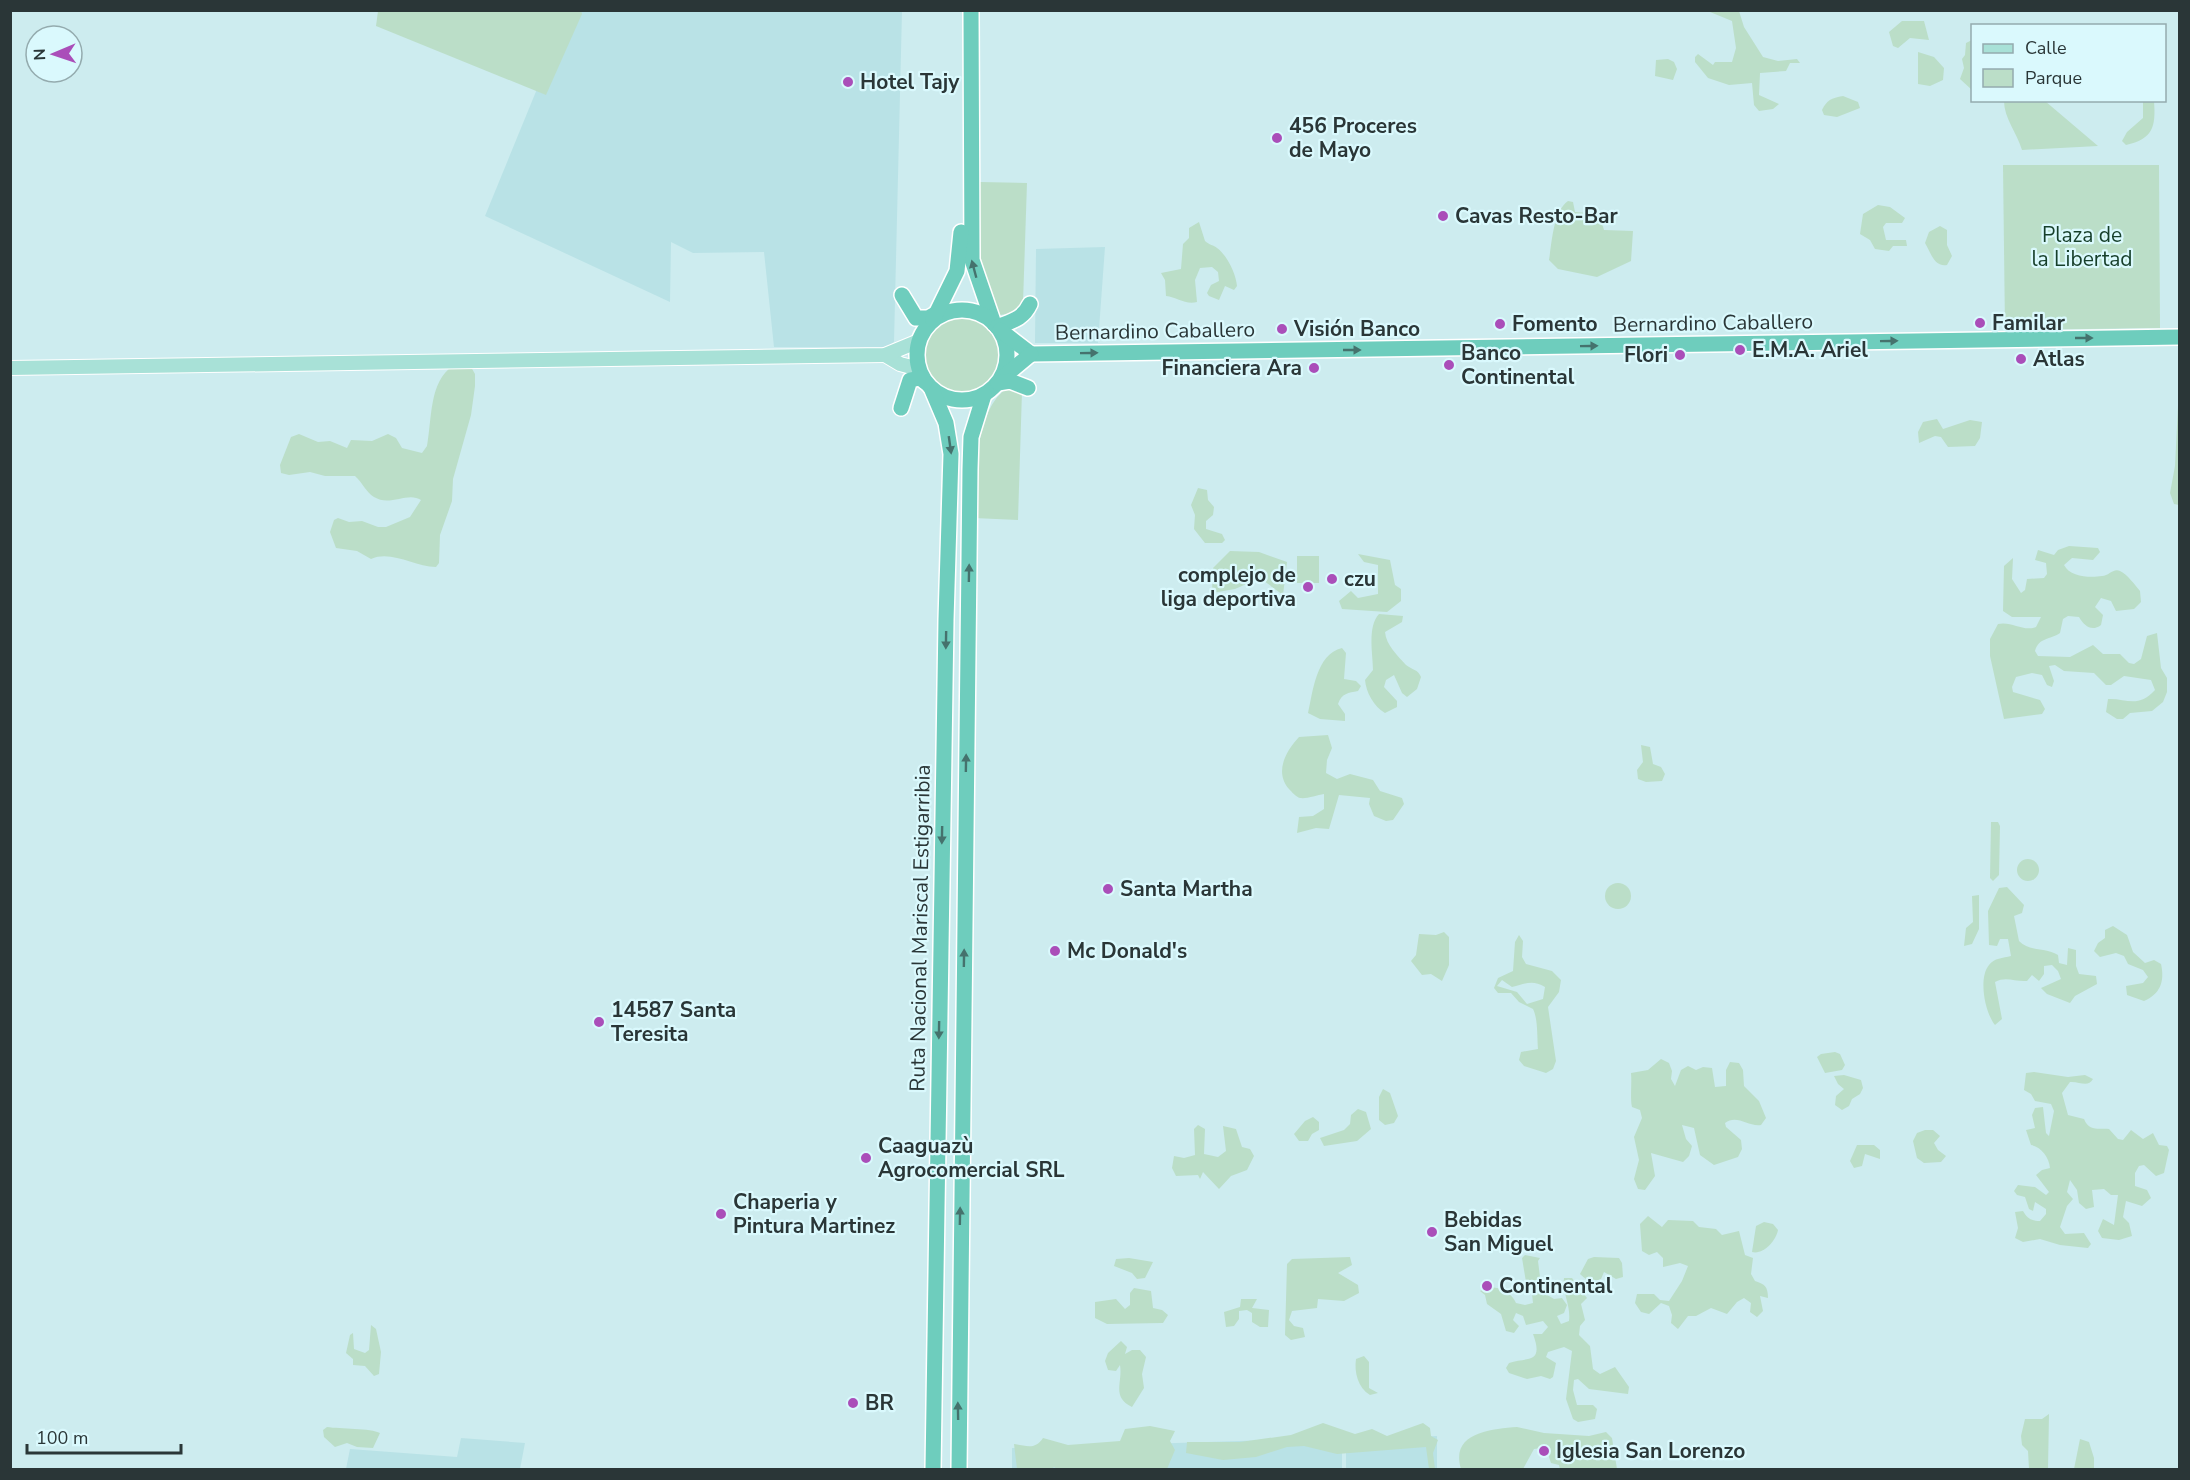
<svg xmlns="http://www.w3.org/2000/svg" width="2190" height="1480" viewBox="0 0 2190 1480" font-family="'Nunito Sans',sans-serif">
<style>
.built{fill:#b9e2e6}
.green{fill:#bbdec8;fill-rule:evenodd}
.lines{fill:none;stroke-linecap:round;stroke-linejoin:round}
.major-casing{stroke:#fff;stroke-width:16}
.highway-casing{stroke:#fff;stroke-width:18}
.major{stroke:#a8e1d7;stroke-width:14}
.highway{stroke:#6ecdbd;stroke-width:15}
.oneway{fill:#45726d}
.poi-dot{fill:#aa4eb9;stroke:#daf9fd;stroke-width:2}
.labels{text-anchor:middle;stroke-width:4.5;stroke-linejoin:round;paint-order:stroke}
.poi-label{font-size:21px;font-weight:bold;fill:#2a3637;stroke:#daf9fd;text-anchor:start}
.park-label{font-size:21px;fill:#163f2a;stroke:#daf9fd}
.street-label{font-size:21px;fill:#2a3637;stroke:#daf9fd}
</style>
<rect width="100%" height="100%" fill="#cdecef"/>
<!-- built -->
<g class="built">
<polygon points="569,11 902,11 894,342 887,347 774,347 764,252 693,253 671,242 670,302 485,216"/>
<polygon points="1105,247 1098,343 1035,343 1036,249"/>
<polygon points="1437,1436 1437,1469 1346,1469 1346,1439"/>
<polygon points="461,1438 525,1443 520,1469 346,1469 350,1449 457,1457"/>
<polygon points="1342,1438 1342,1469 1012,1469 1012,1448"/>
</g>
<!-- green -->
<g class="green">
<polygon points="581,10 582,14 546,95 376,26 378,11"/>
<polygon points="1694,11 1739,11 1744,27 1763,57 1778,61 1797,59 1800,63 1790,63 1786,71 1760,73 1759,95 1779,104 1773,109 1759,111 1754,105 1752,83 1729,85 1708,78 1695,62 1695,57 1698,54 1713,65 1715,62 1732,62 1736,48 1732,21 1710,12"/>
<polygon points="1902,21 1924,21 1929,40 1910,38 1898,48 1893,46 1889,32"/>
<polygon points="1972,40 1972,90 1960,79 1964,68 1962,59 1965,55 1966,43"/>
<polygon points="1918,52 1934,57 1944,68 1943,80 1930,86 1918,84"/>
<polygon points="1668,59 1674,62 1677,69 1673,80 1655,76 1656,60"/>
<path d="M1843,96L1858,102L1860,108L1837,117L1824,115L1822,110C1827,100 1831,98 1843,96Z"/>
<path d="M2004,101H2045L2098,146L2022,150C2017,133 2004,118 2004,101Z"/>
<path d="M2143,101H2154C2156,127 2153,139 2126,145L2122,141L2127,132L2143,118Z"/>
<polygon points="2003,165 2159,165 2160,328 2005,330"/>
<polygon points="980,182 1027,183 1023,303 1013,313 1000,315 980,263"/>
<path d="M1568,201L1573,202L1575,212L1599,214L1604,230L1633,231L1631,261L1597,277L1558,269L1549,260C1552,242 1553,212 1568,201Z"/>
<polygon points="1878,205 1890,207 1905,218 1902,223 1886,223 1883,227 1886,240 1906,240 1907,246 1893,246 1889,251 1875,249 1870,240 1860,234 1863,214"/>
<path d="M1199,222L1205,241C1209,245 1214,245 1217,248C1227,255 1236,274 1237,286L1234,290L1225,286L1219,300L1209,296L1207,293L1211,285L1219,281L1218,272L1212,267L1200,268L1195,280L1197,302C1185,305 1177,297 1166,296L1165,280L1161,273L1181,269L1183,244L1189,238V228Z"/>
<path d="M1940,226L1947,230V245L1952,256L1947,265C1934,267 1931,253 1925,243L1929,232Z"/>
<circle cx="963" cy="355" r="38"/>
<path d="M453,366L471,367L475,374V386L471,415L453,479L452,501L440,535L439,563L436,567C414,567 392,550 371,559L357,551L336,548L330,532L334,520L338,518L349,522L362,521L378,527H386L410,517L421,500C408,491 390,507 374,497C366,492 362,482 355,476H325L310,472L289,475L281,473L280,465L291,437L299,434L318,442L330,441L347,448L351,440L372,441L388,434L396,438L402,448L422,453L427,446C432,420 429,381 453,366Z"/>
<polygon points="2179,386 2180,505 2179,505 2174,504 2170,493 2175,466"/>
<path d="M1007,388L1022,391L1018,520L974,518C976,480 973,412 1007,388Z"/>
<polygon points="1937,419 1943,429 1970,420 1982,422 1980,438 1975,446 1948,447 1941,437 1935,436 1919,443 1918,432 1923,422"/>
<polygon points="1198,488 1207,490 1208,500 1214,507 1213,515 1206,521 1206,529 1222,534 1225,540 1222,543 1205,543 1194,529 1195,515 1191,505"/>
<path d="M2069,546L2098,548L2100,552L2093,560L2072,558L2064,565C2070,577 2090,578 2102,576C2109,576 2113,568 2120,571C2127,574 2135,585 2140,591L2141,602L2134,609L2116,611L2111,601L2101,598L2095,607L2103,615L2101,625C2092,632 2084,626 2079,617L2068,616L2063,619L2060,633C2050,640 2039,637 2035,651L2038,656L2070,657L2093,645L2103,654H2120L2129,663L2134,664L2141,659L2147,636L2157,633L2161,668L2167,678V692L2163,702L2152,711L2130,713L2123,719H2117L2106,712L2108,699C2126,698 2138,709 2155,690L2151,680L2124,676L2111,685H2106L2094,673L2064,671L2055,665L2049,666L2054,681L2052,687L2047,685L2042,675L2032,673L2016,677L2012,687L2013,692L2040,700L2045,709L2042,714L2004,719L1990,656V639L1998,624C2012,621 2023,632 2036,627L2041,617H2012L2003,611L2004,566L2013,558L2012,579L2021,593L2025,590L2027,579L2044,578L2047,574L2046,563L2035,560L2038,550L2054,555L2058,550Z"/>
<polygon points="1230,551 1259,552 1287,562 1283,595 1260,578 1235,589 1212,593 1213,568"/>
<polygon points="1358,554 1390,560 1395,585 1401,589 1401,601 1387,612 1342,609 1339,601 1351,591 1358,598 1378,594 1378,565 1364,562"/>
<rect x="1297" y="556" width="22" height="27"/>
<path d="M1379,614L1403,616L1402,622L1385,632C1386,645 1398,656 1406,665C1412,670 1418,669 1421,677L1417,689L1407,697L1402,693L1394,675L1386,680L1384,687L1397,701V707L1385,713C1374,707 1366,692 1365,680L1373,670C1373,654 1367,627 1379,614Z"/>
<path d="M1342,648L1346,653L1344,679L1356,681L1361,686L1358,691C1348,693 1342,693 1338,704L1345,714V721L1320,719L1308,713C1313,692 1316,654 1342,648Z"/>
<path d="M1328,735L1332,748L1327,760L1326,773L1337,779L1350,774L1373,780L1380,791L1402,798L1404,804L1393,820L1386,821L1374,816L1369,804L1370,798L1339,795L1329,829L1316,828L1297,833L1299,817L1313,816L1324,809V794C1317,795 1307,799 1300,798C1296,797 1292,792 1289,789C1274,772 1286,751 1299,737Z"/>
<polygon points="1641,745 1650,747 1653,764 1661,767 1665,774 1662,781 1646,782 1638,779 1637,770 1643,762"/>
<polygon points="1991,822 1998,822 2000,826 1999,875 1993,881 1990,878"/>
<circle cx="2028" cy="870" r="11"/>
<circle cx="1618" cy="896" r="13"/>
<path d="M2007,887L2024,905L2022,913L2014,916L2019,941C2030,952 2044,947 2058,955L2059,963L2067,965L2068,948L2076,950V966L2079,974L2096,976L2097,984L2075,996L2070,1003L2047,994L2041,988L2061,979L2058,971L2052,965L2044,966V974L2039,981L2032,975L2027,981C2015,982 2006,976 1995,982L2002,1019L1995,1025C1985,1013 1978,978 1989,965C1994,958 2003,958 2011,956L2008,939H2000L1997,946L1989,945L1988,911L1999,888Z"/>
<polygon points="1979,895 1979,929 1972,944 1964,946 1966,928 1973,922 1972,896"/>
<path d="M2113,926L2127,935L2133,952L2145,963L2154,960L2161,964C2165,982 2160,994 2144,1001L2127,995L2126,986L2143,983L2148,977L2143,970L2128,964L2124,956L2116,953L2100,957L2094,951L2098,943L2105,938V930Z"/>
<polygon points="1444,932 1449,937 1449,965 1442,981 1431,974 1422,975 1411,961 1416,955 1419,934 1436,935"/>
<path d="M1519,935L1523,941L1522,957L1526,964L1552,971L1561,980L1559,992L1548,1007L1556,1061L1553,1069L1546,1073L1524,1066L1519,1060L1521,1052L1538,1049C1537,1036 1538,1019 1533,1009L1519,1002L1511,993H1498L1494,988L1498,978L1513,971L1515,942ZM1502,980L1512,987C1525,984 1532,979 1545,987L1543,999L1527,1004L1517,992L1497,986Z"/>
<polygon points="1835,1052 1840,1054 1845,1065 1842,1070 1825,1073 1817,1057 1821,1054"/>
<path d="M1661,1059L1669,1063L1672,1071L1671,1079L1675,1086L1681,1070L1688,1066L1696,1070L1703,1067L1712,1068L1715,1087L1726,1086V1070L1730,1062L1739,1063L1743,1070L1744,1086L1759,1101L1766,1118L1761,1125C1748,1127 1737,1114 1725,1123L1726,1127L1741,1140L1742,1149L1738,1157L1714,1165L1700,1155L1694,1128L1682,1125L1686,1139L1692,1146L1689,1156L1683,1162L1651,1153L1655,1176L1645,1190L1638,1189L1634,1179L1639,1160L1634,1137L1642,1118L1640,1110L1632,1107C1630,1099 1632,1083 1631,1073L1648,1070Z"/>
<path d="M2034,1072L2068,1077L2085,1075L2093,1079C2088,1088 2079,1081 2070,1082L2062,1093L2068,1115L2084,1119C2089,1132 2099,1128 2109,1129L2118,1139L2123,1140L2131,1130L2143,1139L2153,1133L2159,1145L2167,1146L2169,1150L2164,1173L2156,1176L2144,1165L2139,1166L2135,1173V1186L2147,1190L2151,1198L2142,1206L2126,1201L2123,1217L2129,1223L2132,1236L2119,1240L2102,1238L2098,1231L2103,1219L2114,1225L2118,1195H2111L2104,1189L2092,1190L2094,1207L2086,1209L2079,1203L2077,1190L2070,1180L2067,1192L2073,1199L2067,1206L2060,1227L2065,1234L2084,1233L2091,1244L2088,1248L2060,1245L2040,1239L2023,1242L2015,1238L2018,1228L2015,1212L2023,1211C2027,1218 2031,1221 2040,1221L2046,1214V1209L2035,1202L2033,1211L2029,1209L2025,1197L2017,1195L2014,1191L2018,1185L2035,1187L2046,1195L2049,1192L2036,1175L2042,1170L2050,1168C2049,1157 2041,1147 2031,1145L2026,1130L2035,1128L2032,1115L2035,1108L2043,1107L2046,1133L2049,1136L2054,1111L2051,1104L2035,1101L2031,1094L2024,1090L2026,1073Z"/>
<polygon points="1844,1075 1861,1080 1863,1088 1860,1094 1852,1099 1849,1106 1842,1110 1835,1105 1836,1096 1844,1089 1838,1084 1834,1076"/>
<polygon points="1383,1089 1390,1093 1398,1116 1394,1123 1385,1125 1379,1120 1379,1097"/>
<polygon points="1358,1109 1366,1112 1371,1129 1357,1141 1324,1146 1320,1138 1344,1130 1350,1124 1351,1115"/>
<polygon points="1313,1117 1319,1122 1319,1130 1312,1134 1308,1141 1299,1141 1294,1134 1305,1121"/>
<polygon points="1198,1125 1205,1129 1204,1154 1218,1157 1226,1151 1223,1126 1236,1129 1242,1147 1250,1149 1254,1156 1247,1170 1231,1176 1219,1189 1203,1172 1200,1179 1198,1175 1176,1176 1172,1168 1174,1156 1184,1158 1195,1155 1194,1129"/>
<polygon points="1925,1130 1933,1130 1940,1136 1934,1143 1938,1150 1946,1156 1941,1162 1924,1163 1917,1158 1913,1141 1917,1133"/>
<polygon points="1857,1145 1874,1145 1880,1150 1880,1159 1865,1154 1862,1166 1854,1168 1850,1161"/>
<path d="M1648,1216L1662,1227L1668,1220L1693,1221L1699,1227L1716,1229L1722,1235L1739,1231L1745,1255L1753,1258L1751,1274L1755,1281C1765,1284 1768,1287 1768,1298L1760,1296L1763,1311L1757,1317L1750,1312L1751,1303L1744,1298L1737,1302L1727,1314L1711,1308L1696,1316H1688L1678,1329L1671,1323L1672,1315L1669,1306L1661,1303L1649,1314L1641,1312L1635,1303L1637,1294H1654L1660,1300L1669,1301L1682,1281L1688,1266L1680,1263L1663,1267V1258L1657,1252L1649,1255L1642,1251L1640,1224Z"/>
<path d="M1764,1222L1773,1224L1778,1230C1776,1241 1763,1255 1752,1252L1756,1226Z"/>
<polygon points="1525,1255 1540,1258 1538,1261 1540,1277 1534,1283 1526,1282 1522,1258"/>
<polygon points="1350,1257 1352,1265 1338,1273 1358,1285 1359,1293 1344,1301 1318,1299 1317,1308 1292,1311 1289,1320 1294,1326 1303,1328 1305,1337 1291,1340 1285,1335 1287,1264 1292,1259"/>
<path d="M1594,1257L1619,1258L1622,1263L1623,1277L1616,1279L1604,1272L1601,1279C1592,1283 1587,1281 1580,1274L1588,1259Z"/>
<polygon points="1116,1259 1129,1258 1153,1262 1145,1278 1137,1279 1132,1273 1114,1266"/>
<path d="M1564,1278H1572L1587,1298L1581,1304L1585,1320L1580,1326L1579,1335L1590,1346L1593,1369L1600,1374L1615,1367L1629,1387L1628,1394L1589,1389L1578,1379L1574,1380L1573,1390L1577,1405H1593L1597,1409L1595,1419L1578,1422L1573,1419L1566,1399L1572,1351L1564,1347L1548,1352L1546,1357L1556,1363L1553,1377L1550,1379L1541,1376L1527,1379L1509,1373L1506,1368L1509,1363C1528,1357 1544,1364 1533,1334H1542L1548,1327L1543,1321L1526,1325L1523,1316L1516,1313L1513,1320L1519,1326L1514,1333L1506,1331L1501,1314L1487,1304L1485,1295L1480,1291C1493,1283 1510,1290 1516,1303L1525,1305L1533,1303L1532,1294L1539,1290L1554,1299L1562,1298L1567,1305L1564,1313L1557,1316L1561,1324L1569,1321C1571,1305 1562,1293 1564,1278Z"/>
<polygon points="1134,1288 1151,1291 1153,1308 1162,1310 1168,1315 1163,1323 1107,1324 1095,1318 1095,1302 1116,1299 1125,1309 1130,1305 1130,1293"/>
<polygon points="1241,1299 1257,1299 1252,1308 1269,1310 1268,1327 1260,1327 1252,1322 1252,1313 1247,1310 1239,1311 1239,1319 1234,1326 1226,1327 1224,1312 1240,1307"/>
<polygon points="371,1325 376,1329 381,1352 379,1374 374,1376 365,1366 353,1365 353,1359 346,1353 350,1335 353,1333 354,1349 365,1353 369,1350"/>
<path d="M1121,1341L1127,1347L1125,1354L1132,1350H1140L1146,1357L1142,1374L1144,1388L1132,1407C1111,1397 1123,1382 1120,1365L1116,1371L1108,1370L1105,1361L1108,1353Z"/>
<path d="M1364,1356L1369,1362V1388L1378,1393L1370,1395C1358,1388 1354,1372 1356,1359Z"/>
<polygon points="2049,1414 2048,1469 2029,1469 2028,1451 2022,1445 2021,1436 2025,1419 2042,1419"/>
<polygon points="1323,1423 1355,1434 1372,1429 1387,1436 1423,1423 1430,1428 1431,1436 1438,1440 1433,1453 1435,1469 1429,1469 1426,1447 1337,1454 1304,1446 1287,1447 1256,1457 1223,1460 1186,1453 1187,1442 1240,1442 1291,1435"/>
<path d="M1150,1426L1175,1431L1170,1441L1175,1450L1167,1469L1059,1470L1054,1467L1052,1469H1017L1014,1444C1027,1446 1035,1450 1043,1438L1068,1445L1120,1441L1125,1429Z"/>
<path d="M327,1427C340,1429 371,1428 380,1433L373,1448L357,1447L347,1443L335,1447L324,1437L323,1430Z"/>
<path d="M1517,1427L1544,1433L1589,1436L1606,1432L1612,1438L1617,1469H1560L1559,1465L1551,1463L1548,1454L1542,1448L1534,1449L1523,1469H1461C1450,1433 1490,1429 1517,1427Z"/>
<polygon points="2080,1439 2089,1442 2094,1458 2094,1469 2074,1469"/>
</g>
<g class="lines">
<!-- major casing -->
<g class="major-casing">
<g id="major">
<polyline points="885,355 900,364 919,369"/>
<polyline points="10,368 885,355 919,341"/>
</g>
</g>
<!-- highway casing -->
<g class="highway-casing">
<g id="highway">
<polyline points="971,10 972,260 994,324"/>
<polyline points="902,295 916,318 928,318 937,313"/>
<circle cx="962" cy="355" r="45"/>
<polyline points="933,320 957,271 961,232"/>
<path d="M997,327C1012,321 1023,319 1030,304"/>
<polyline points="1000,330 1031,354"/>
<polyline points="1031,354 2180,337"/>
<polyline points="1001,379 1031,354"/>
<polyline points="998,383 1010,381 1028,388"/>
<polyline points="932,390 946,423 951,454 946,620 933,1470"/>
<polyline points="901,408 910,380 920,378 925,382"/>
<polyline points="959,1470 970,469 971,437 984,395"/>
</g>
</g>
<!-- major -->
<use href="#major" class="major"/>
<!-- highway -->
<use href="#highway" class="highway"/>
</g>
<!-- one-way arrows -->
<defs><path id="oneway-solid" d="M-6-.8H1V-3.2L6.5 0L1 3.2V.8H-6Z" transform="scale(1.5)"/></defs>
<g class="oneway">
<use href="#oneway-solid" transform="translate(974 269) rotate(-105)"/>
<use href="#oneway-solid" transform="translate(2084 338)"/>
<use href="#oneway-solid" transform="translate(1889 341) rotate(-1)"/>
<use href="#oneway-solid" transform="translate(1589 346) rotate(-1)"/>
<use href="#oneway-solid" transform="translate(1352 350)"/>
<use href="#oneway-solid" transform="translate(1089 353) rotate(-1)"/>
<use href="#oneway-solid" transform="translate(950 445) rotate(82)"/>
<use href="#oneway-solid" transform="translate(969 573) rotate(-89)"/>
<use href="#oneway-solid" transform="translate(946 640) rotate(91)"/>
<use href="#oneway-solid" transform="translate(966 763) rotate(-89)"/>
<use href="#oneway-solid" transform="translate(942 835) rotate(91)"/>
<use href="#oneway-solid" transform="translate(964 958) rotate(-89)"/>
<use href="#oneway-solid" transform="translate(939 1030) rotate(91)"/>
<use href="#oneway-solid" transform="translate(960 1216) rotate(-89)"/>
<use href="#oneway-solid" transform="translate(958 1411) rotate(-91)"/>
</g>
<!-- markers -->
<g class="poi-dot">
<circle cx="848" cy="82" r="6"/>
<circle cx="1277" cy="138" r="6"/>
<circle cx="1443" cy="216" r="6"/>
<circle cx="1980" cy="323" r="6"/>
<circle cx="1500" cy="324" r="6"/>
<circle cx="1282" cy="329" r="6"/>
<circle cx="1740" cy="350" r="6"/>
<circle cx="1680" cy="355" r="6"/>
<circle cx="2021" cy="359" r="6"/>
<circle cx="1449" cy="365" r="6"/>
<circle cx="1314" cy="368" r="6"/>
<circle cx="1332" cy="579" r="6"/>
<circle cx="1308" cy="587" r="6"/>
<circle cx="1108" cy="889" r="6"/>
<circle cx="1055" cy="951" r="6"/>
<circle cx="599" cy="1022" r="6"/>
<circle cx="866" cy="1158" r="6"/>
<circle cx="721" cy="1214" r="6"/>
<circle cx="1432" cy="1232" r="6"/>
<circle cx="1487" cy="1286" r="6"/>
<circle cx="853" cy="1403" r="6"/>
<circle cx="1544" cy="1451" r="6"/>
</g>
<g class="labels">
<!-- poi labels -->
<g class="poi-label">
<text x="860" y="89">Hotel Tajy</text>
<text x="1289" y="133">456 Proceres<tspan x="1289" dy="24">de Mayo</tspan></text>
<text x="1455" y="223">Cavas Resto-Bar</text>
<text x="1992" y="330">Familar</text>
<text x="1512" y="331">Fomento</text>
<text x="1294" y="336">Visión Banco</text>
<text x="1752" y="357">E.M.A. Ariel</text>
<text x="1461" y="360">Banco<tspan x="1461" dy="24">Continental</tspan></text>
<text x="1668" y="362" text-anchor="end">Flori</text>
<text x="2033" y="366">Atlas</text>
<text x="1302" y="375" text-anchor="end">Financiera Ara</text>
<text x="1296" y="582" text-anchor="end">complejo de<tspan x="1296" dy="24">liga deportiva</tspan></text>
<text x="1344" y="586">czu</text>
<text x="1120" y="896">Santa Martha</text>
<text x="1067" y="958">Mc Donald's</text>
<text x="611" y="1017">14587 Santa<tspan x="611" dy="24">Teresita</tspan></text>
<text x="878" y="1153">Caaguazù<tspan x="878" dy="24">Agrocomercial SRL</tspan></text>
<text x="733" y="1209">Chaperia y<tspan x="733" dy="24">Pintura Martinez</tspan></text>
<text x="1444" y="1227">Bebidas<tspan x="1444" dy="24">San Miguel</tspan></text>
<text x="1499" y="1293">Continental</text>
<text x="865" y="1410">BR</text>
<text x="1556" y="1458">Iglesia San Lorenzo</text>
</g>
<!-- park labels -->
<g class="park-label">
<text x="2082" y="242">Plaza de<tspan x="2082" dy="24">la Libertad</tspan></text>
</g>
<!-- street labels -->
<g class="street-label">
<text transform="translate(1713 323) rotate(-1)" y="7">Bernardino Caballero</text>
<text transform="translate(1155 331) rotate(-1)" y="7">Bernardino Caballero</text>
<text transform="translate(920 928) rotate(-89)" y="7">Ruta Nacional Mariscal Estigarribia</text>
</g>
</g>
<!-- border -->
<rect width="2190" height="1480" fill="none" stroke="#2a3637" stroke-width="24"/>
<!-- legend -->
<rect x="1971" y="24" width="195" height="78" fill="#daf9fd" stroke="#94abae" stroke-width="1.5"/>
<rect x="1983" y="44" width="30" height="9" fill="#a8e1d7" stroke="#94abae" stroke-width="1.5"/>
<text x="2025" y="54" font-size="18" fill="#2a3637">Calle</text>
<rect x="1983" y="69" width="30" height="18" fill="#bbdec8" stroke="#94abae" stroke-width="1.5"/>
<text x="2025" y="84" font-size="18" fill="#2a3637">Parque</text>
<!-- north arrow -->
<g transform="translate(54 54) rotate(268)"><circle r="28" fill="#daf9fd" stroke="#94abae" stroke-width="1.5"/>
<path d="M0-4.5L10 22L0 15L-10 22Z" fill="#aa4eb9"/>
<text y="-9" font-size="16" font-weight="bold" text-anchor="middle" fill="#2a3637">N</text>
</g>
<!-- scale -->
<path d="M27 1444v9h154v-9" fill="none" stroke="#2a3637" stroke-width="3"/>
<text x="36" y="1444" font-size="18" fill="#2a3637" stroke="#daf9fd" stroke-width="4.5" paint-order="stroke">100 m</text>
</svg>
